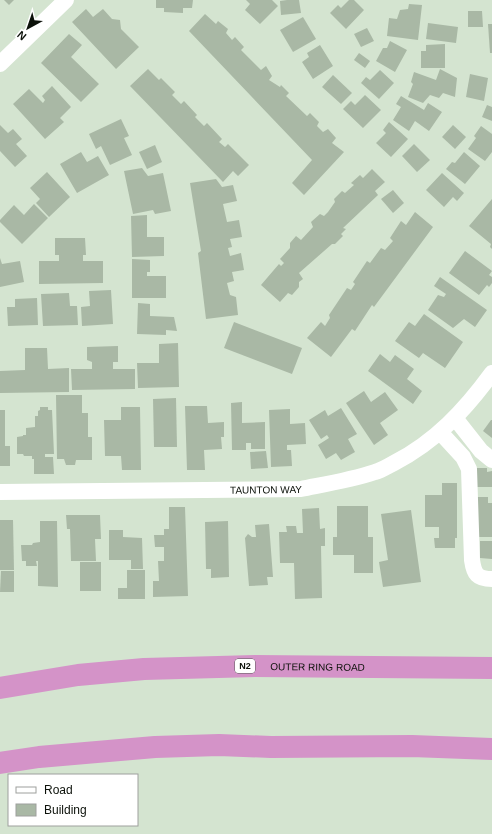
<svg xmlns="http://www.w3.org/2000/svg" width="492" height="834" viewBox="0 0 492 834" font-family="Arial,sans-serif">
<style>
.building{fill:#a9b8a5}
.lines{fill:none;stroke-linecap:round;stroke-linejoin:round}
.minor{stroke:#fff;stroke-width:16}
.motorway{stroke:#d493c8;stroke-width:22}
.labels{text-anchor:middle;stroke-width:4;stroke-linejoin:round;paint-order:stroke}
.shield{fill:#fff;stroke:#555854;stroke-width:1}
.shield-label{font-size:9px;font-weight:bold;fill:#0c110a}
.street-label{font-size:10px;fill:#0c110a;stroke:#fff}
</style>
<rect width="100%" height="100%" fill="#d4e4d0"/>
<!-- building -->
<g class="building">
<polygon points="4,0 14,0 9,5"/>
<polygon points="156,0 193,0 192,8 183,8 183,13 164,12 164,8 156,8"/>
<polygon points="246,0 272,0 278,6 260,24 245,10 250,4"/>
<polygon points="287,0 299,0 301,13 281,15 280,1"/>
<polygon points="349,0 354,0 364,10 346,29 330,13 338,5 341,8"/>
<polygon points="409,4 422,5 418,40 387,36 389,18 397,19 400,10 408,9"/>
<polygon points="86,9 93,17 103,9 112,19 120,20 121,29 139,47 116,69 72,22"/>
<polygon points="468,11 482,11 483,27 468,27"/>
<polygon points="205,14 216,24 218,21 228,29 226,33 232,40 235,37 244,47 241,50 261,70 266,66 272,76 269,80 280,87 281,85 289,93 286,96 307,116 310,113 319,122 317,126 323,132 328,129 336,138 332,143 344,152 304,195 292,183 312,160 189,31"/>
<polygon points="303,17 316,39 293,52 280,30"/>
<polygon points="428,23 458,27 456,43 426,39"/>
<polygon points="488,24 492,24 492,53 490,53"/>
<polygon points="367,28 374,41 361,47 354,34"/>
<polygon points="69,34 82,45 71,57 99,84 81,102 41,63"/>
<polygon points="390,41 407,50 395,72 376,61 383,48 387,48"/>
<polygon points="445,44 445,68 421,68 421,51 426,51 426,45"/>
<polygon points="320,45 333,66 313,79 302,62 309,57 307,53"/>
<polygon points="359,53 370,61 365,68 354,60"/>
<polygon points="148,69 159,80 161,78 175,92 172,95 181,104 184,101 197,115 195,117 204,126 207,123 222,139 219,142 225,147 228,144 249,165 238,176 233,171 223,182 130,86"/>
<polygon points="440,69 457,78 455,97 443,93 439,98 430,95 423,103 408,97 413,84 411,82 414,72 436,80"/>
<polygon points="380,70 394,83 379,99 361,83 366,77 370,80"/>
<polygon points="470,74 488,78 484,101 466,97"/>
<polygon points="333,75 352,93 341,104 322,87"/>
<polygon points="52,86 71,107 60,118 64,122 45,139 13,104 29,89 43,103 45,100 42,96"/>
<polygon points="365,95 381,110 363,128 343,109 351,101 355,105"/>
<polygon points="401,96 424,110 428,103 442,112 429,131 415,121 409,131 393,120 401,107 396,104"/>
<polygon points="487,105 492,107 492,121 482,117"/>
<polygon points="121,119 129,136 124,138 132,155 110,165 101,146 96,149 89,134"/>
<polygon points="389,122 408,139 391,157 376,143 386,133 383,130"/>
<polygon points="0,125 8,133 13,129 22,139 16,144 27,156 15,167 0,151"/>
<polygon points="453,125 466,137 455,149 442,137"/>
<polygon points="481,126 492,134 492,152 485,161 468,149 476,138 474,136"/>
<polygon points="414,144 430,160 417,172 402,156"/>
<polygon points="155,145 162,162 147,169 139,152"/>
<polygon points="81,152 87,162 98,156 109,175 77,193 60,164"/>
<polygon points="464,152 480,166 465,184 446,169 452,162 455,163"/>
<polygon points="142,168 148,176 163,173 171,211 155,214 153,210 133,214 124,171"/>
<polygon points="372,169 385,182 375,191 378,195 343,228 346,229 341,234 343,236 335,244 332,244 299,273 303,279 299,282 299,287 292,295 288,293 280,302 261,285 279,264 281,266 284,263 280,259 290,248 290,243 296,236 301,240 313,227 311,222 320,214 324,216 328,212 335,202 334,199 342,191 345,193 354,185 351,183 360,175 363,178"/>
<polygon points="47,172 70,197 49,217 36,203 40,199 30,188"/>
<polygon points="442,173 464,193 457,201 453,197 444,207 426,190"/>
<polygon points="216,179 222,187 233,185 237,201 223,204 227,222 239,220 242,237 230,239 232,247 228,248 230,256 241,253 244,270 232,272 234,281 227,283 230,295 236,297 238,315 206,319 198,253 201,251 190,183"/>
<polygon points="393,190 404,203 393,213 381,199"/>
<polygon points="492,199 492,249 490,247 491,244 469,226"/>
<polygon points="34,204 48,218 22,244 0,222 0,220 14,205 24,215"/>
<polygon points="415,212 433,227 374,307 372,305 355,331 352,329 331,357 307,338 321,322 325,326 330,318 329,315 347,288 351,290 355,284 353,282 367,261 370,263 381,248 385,250 393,241 390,238 401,221 406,225"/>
<polygon points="147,215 147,237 164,237 164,256 132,257 131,216"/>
<polygon points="55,238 85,238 86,255 83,255 83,261 103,261 103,283 39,284 39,261 59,261 59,255 55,255"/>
<polygon points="465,251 492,271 489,275 492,277 492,283 489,287 487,285 479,295 449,273"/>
<polygon points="0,258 2,264 20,261 24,282 0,287"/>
<polygon points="132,259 150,260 150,272 147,272 147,276 166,276 166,298 132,298"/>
<polygon points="440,277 487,310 475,327 464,319 453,328 428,310 438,295 444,297 446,294 434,286"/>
<polygon points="111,290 113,324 82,326 81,307 90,306 89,291"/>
<polygon points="69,293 70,306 77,306 78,325 43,326 41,294"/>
<polygon points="37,298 38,325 8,326 7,307 15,307 15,299"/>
<polygon points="138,303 150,304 150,316 174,317 177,331 166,330 166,335 137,334"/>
<polygon points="424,314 463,342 445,368 423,353 419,358 395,341 409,322 415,326"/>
<polygon points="234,322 302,348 292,374 224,348"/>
<polygon points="178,343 179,387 138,388 137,363 159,363 159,344"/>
<polygon points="118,346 118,362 113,362 113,369 135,369 135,389 72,390 71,369 92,369 92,362 87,360 87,347"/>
<polygon points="25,348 47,348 48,369 69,368 69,392 0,393 0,371 25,370"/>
<polygon points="380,354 390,362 395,355 414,369 407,379 422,391 413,404 368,371"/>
<polygon points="364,391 371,402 385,392 398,410 380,423 388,435 374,445 346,403"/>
<polygon points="56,395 82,395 82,413 88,413 88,437 92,437 92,460 76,460 75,465 66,465 64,459 57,459"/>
<polygon points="176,398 177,447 154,447 153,399"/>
<polygon points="242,402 242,423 265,422 265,449 251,449 251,443 246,443 246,450 232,450 231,403"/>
<polygon points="185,406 207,406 208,423 224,422 224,437 221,437 222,449 204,450 205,470 187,470"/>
<polygon points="40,407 48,407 48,410 52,410 54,454 45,454 45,457 53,457 54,474 34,474 34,459 32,459 32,456 24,456 23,454 17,454 17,437 23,436 23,435 26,435 26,428 35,427 35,416 38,416 38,411 40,410"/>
<polygon points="121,407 140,407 141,470 122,470 121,456 105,456 104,420 121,420"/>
<polygon points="341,408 357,434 348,439 355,452 341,460 336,453 326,459 318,445 329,438 327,435 321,439 309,420 325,410 328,416"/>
<polygon points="290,409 290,424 305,423 306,444 287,445 287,450 291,450 292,466 271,467 269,410"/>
<polygon points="0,410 5,410 5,446 10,446 10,466 0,466"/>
<polygon points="491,420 492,420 492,438 483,431"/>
<polygon points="266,451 268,468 251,469 250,452"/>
<polygon points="476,468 487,468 487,472 492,471 492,487 475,487"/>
<polygon points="442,483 457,483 457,538 455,538 455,548 435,548 434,538 439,538 439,527 425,527 425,495 442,495"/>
<polygon points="476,497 488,497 488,503 492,503 492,537 476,537"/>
<polygon points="337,506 368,506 368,537 373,537 373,573 354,573 354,555 333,555 333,537 337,537"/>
<polygon points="169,507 185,507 188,596 153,597 153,581 159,581 158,561 164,561 164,547 155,547 154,535 164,535 164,529 169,529"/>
<polygon points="319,508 320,529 325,528 325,546 321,546 322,598 295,599 294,563 280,563 279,532 287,532 286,526 296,526 297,533 303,533 302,509"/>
<polygon points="411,510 421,582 383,587 379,562 388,560 381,514"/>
<polygon points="66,515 100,515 101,539 95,539 96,561 71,561 70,529 67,529"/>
<polygon points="0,520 13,520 14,570 0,570"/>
<polygon points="40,521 57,521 58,587 38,586 38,561 36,561 37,566 26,566 26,561 22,561 21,545 32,545 33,543 40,542"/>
<polygon points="228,521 229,577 211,578 211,569 206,569 205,522"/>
<polygon points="269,524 273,577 267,577 268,585 249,586 245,538 248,534 252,537 256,537 255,525"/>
<polygon points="109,530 123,530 123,537 142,538 143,569 131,569 131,560 109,560"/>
<polygon points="480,541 492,541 492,559 480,558"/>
<rect x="80" y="562" width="21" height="29"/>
<polygon points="127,570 145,570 145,599 118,599 118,588 127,588"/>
<polygon points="1,571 14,571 14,592 0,592"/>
</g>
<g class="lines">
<!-- minor -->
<g class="minor">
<polyline points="0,64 66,0"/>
<polyline points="455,418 481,451 492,460"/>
<path d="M440,432L463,457L469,469L472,560C474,574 477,579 492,579"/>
<path id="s1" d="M0,492L301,489C326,484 351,480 375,472C382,470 388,466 394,463C435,442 465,410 492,373"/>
</g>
<!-- motorway -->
<g class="motorway">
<path id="s2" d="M0,688L78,675L144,669L255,666L492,668"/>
<polyline points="0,763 39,757 155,747 219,745 271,747 412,746 492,749"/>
</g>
</g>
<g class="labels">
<!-- shield labels -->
<rect class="shield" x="235" y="659" width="20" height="14" rx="3"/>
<g class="shield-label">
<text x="245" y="669">N2</text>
</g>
<!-- street labels -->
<g class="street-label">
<text dy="4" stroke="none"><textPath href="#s1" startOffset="266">TAUNTON WAY</textPath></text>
<text dy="4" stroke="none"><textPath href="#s2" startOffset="319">OUTER RING ROAD</textPath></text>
</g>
</g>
<!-- legend -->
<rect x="8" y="774" width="130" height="52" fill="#ffffff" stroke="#9ea09d"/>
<rect x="16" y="787" width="20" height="6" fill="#ffffff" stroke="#9ea09d"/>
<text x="44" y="794" font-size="12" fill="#0c110a">Road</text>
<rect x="16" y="804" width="20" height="12" fill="#a9b8a5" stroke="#9ea09d"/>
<text x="44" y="814" font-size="12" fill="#0c110a">Building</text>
<!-- north arrow -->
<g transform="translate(28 28) rotate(220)" stroke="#ffffff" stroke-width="3" paint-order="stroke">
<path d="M0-3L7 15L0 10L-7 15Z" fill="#0c110a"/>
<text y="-6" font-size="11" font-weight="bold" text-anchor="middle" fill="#0c110a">N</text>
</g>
</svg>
